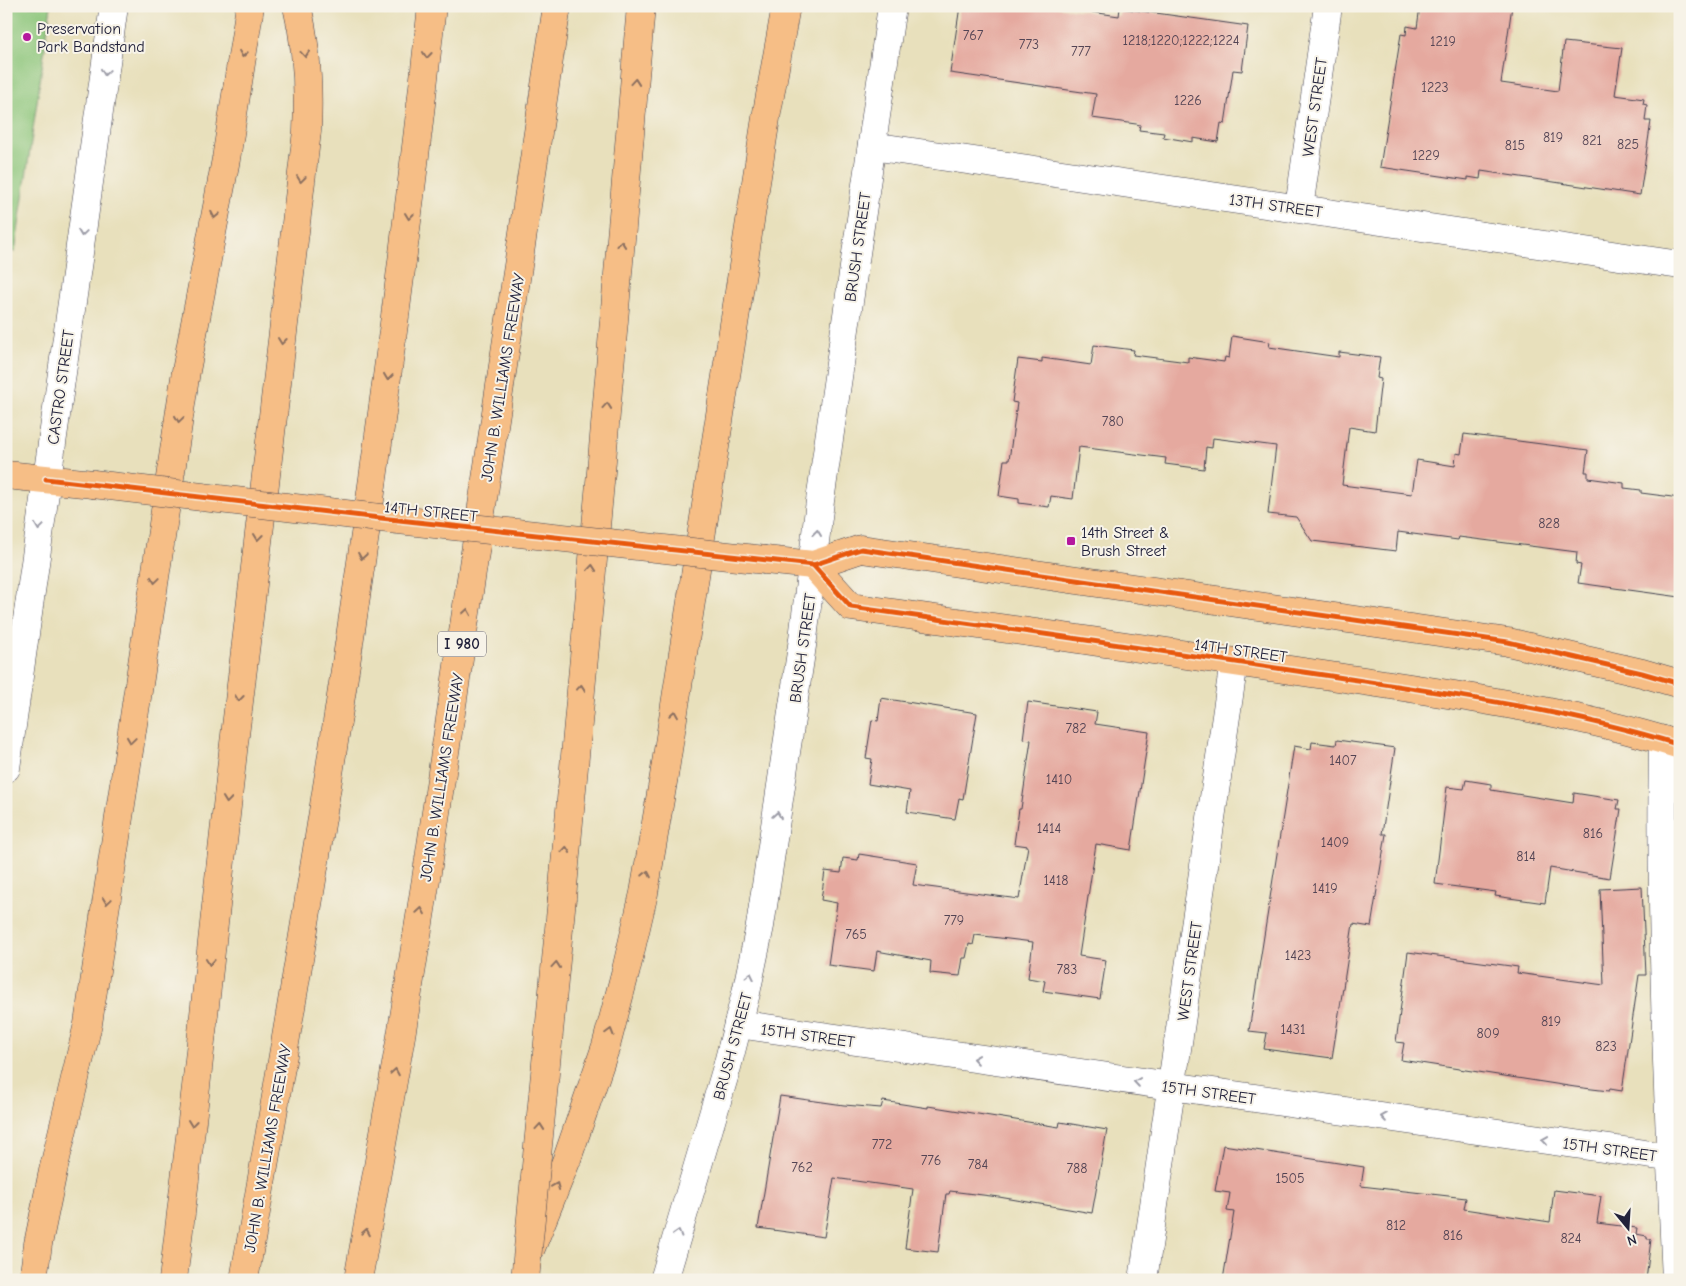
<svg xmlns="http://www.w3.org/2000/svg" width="1686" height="1286" viewBox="0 0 1686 1286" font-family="'Comic Neue',sans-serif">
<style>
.green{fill:#8dc67b;stroke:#58745b}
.building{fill:#e5a99f}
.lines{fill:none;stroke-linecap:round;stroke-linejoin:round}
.minor-casing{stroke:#403e4e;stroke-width:29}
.major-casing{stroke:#403e4e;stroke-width:29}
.highway-casing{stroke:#403e4e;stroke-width:29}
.minor{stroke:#fff;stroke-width:28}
.major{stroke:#f6be86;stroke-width:28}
.highway{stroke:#f6be86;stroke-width:28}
.major-bridge-casing{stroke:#403e4e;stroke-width:29;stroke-linecap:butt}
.highway-bridge-casing{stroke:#403e4e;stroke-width:29;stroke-linecap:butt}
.major-bridge{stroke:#f6be86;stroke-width:28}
.highway-bridge{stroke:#f6be86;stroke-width:28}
.cycleway-casing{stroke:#f7f3e8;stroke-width:8}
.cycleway{stroke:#e8590c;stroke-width:5}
.oneway{stroke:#8c7060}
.oneway2{stroke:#9c9ca7}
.poi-dot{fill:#b5179e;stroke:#f7f3e8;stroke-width:2}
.labels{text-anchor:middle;stroke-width:4;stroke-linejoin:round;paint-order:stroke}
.number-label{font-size:14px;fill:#534454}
.shield{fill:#f7f3e8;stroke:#62616f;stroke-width:1}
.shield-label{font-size:15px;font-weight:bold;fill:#22223b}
.poi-label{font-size:16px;fill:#22223b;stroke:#f7f3e8;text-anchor:start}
.street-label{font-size:16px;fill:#22223b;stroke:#f7f3e8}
</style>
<rect width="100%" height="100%" fill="#f7f3e8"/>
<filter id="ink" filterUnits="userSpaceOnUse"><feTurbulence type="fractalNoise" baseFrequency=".02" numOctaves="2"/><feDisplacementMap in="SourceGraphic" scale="10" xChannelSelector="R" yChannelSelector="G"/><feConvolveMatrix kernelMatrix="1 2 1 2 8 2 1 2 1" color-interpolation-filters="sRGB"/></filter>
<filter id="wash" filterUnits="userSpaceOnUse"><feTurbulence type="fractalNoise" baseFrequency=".0096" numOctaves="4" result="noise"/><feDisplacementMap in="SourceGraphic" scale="20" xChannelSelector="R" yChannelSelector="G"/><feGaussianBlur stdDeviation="1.12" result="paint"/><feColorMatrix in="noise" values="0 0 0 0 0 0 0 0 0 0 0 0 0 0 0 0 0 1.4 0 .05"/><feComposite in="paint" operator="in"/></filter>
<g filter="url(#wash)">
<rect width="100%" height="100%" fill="#e8e0bc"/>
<!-- green -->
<polygon class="green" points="6,6 51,6 15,252 6,251"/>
<g id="blocks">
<!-- building -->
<g class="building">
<polygon points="960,6 1050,6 1119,16 1120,8 1248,26 1242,71 1233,70 1225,124 1221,123 1218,142 1193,138 1193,142 1163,137 1164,133 1139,130 1140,125 1136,124 1092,118 1096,94 950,73"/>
<polygon points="1420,6 1512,6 1501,83 1558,91 1564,42 1622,48 1615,95 1644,99 1643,104 1647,105 1645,121 1651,121 1640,195 1481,171 1480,179 1468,177 1468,180 1380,167 1401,34 1406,35 1407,26 1417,28"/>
<polygon points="1232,336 1270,342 1269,347 1339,357 1339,352 1380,357 1377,378 1381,379 1375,431 1349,427 1342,485 1412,494 1417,460 1455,466 1456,453 1461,454 1464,434 1588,450 1585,472 1588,472 1588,478 1624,483 1624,488 1641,490 1641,493 1680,498 1680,597 1578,583 1581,565 1576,564 1577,552 1459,537 1458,540 1398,532 1396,551 1312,541 1296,517 1268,514 1276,446 1213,438 1212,448 1206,447 1204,469 1165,464 1166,458 1079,447 1073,499 1051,496 1049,507 1019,503 1019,499 999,496 1004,460 1009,460 1017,403 1012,402 1018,359 1042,362 1042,358 1091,365 1094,345 1134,350 1133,355 1188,362 1188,357 1224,362 1225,357 1229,358"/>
<polygon points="881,698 977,713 963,799 959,798 955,819 907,812 910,791 868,784 872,759 866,758 872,720 878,721"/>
<polygon points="1028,702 1097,712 1095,724 1149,732 1131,850 1096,844 1079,956 1106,960 1100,999 1043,991 1045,981 1028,978 1033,942 975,935 973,945 969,944 966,958 963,958 960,976 930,973 931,961 877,951 874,971 828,965 837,903 821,900 825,871 841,873 843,858 858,860 859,854 917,863 913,885 1019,899 1028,846 1014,844 1019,809 1021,809 1031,740 1023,739"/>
<polygon points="1337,740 1395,748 1382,834 1386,834 1371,927 1353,924 1332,1058 1264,1049 1267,1033 1249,1031 1294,746 1311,749 1312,742 1336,745"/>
<polygon points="1466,780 1491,784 1491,790 1573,803 1574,793 1619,800 1617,809 1621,809 1610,878 1550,868 1545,903 1495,896 1496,892 1435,884 1447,787 1464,789"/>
<polygon points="1642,887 1646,975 1639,975 1622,1091 1610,1089 1609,1091 1575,1087 1401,1060 1404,1043 1396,1042 1408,952 1518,967 1517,973 1604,985 1600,889"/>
<polygon points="780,1096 844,1105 881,1108 883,1101 928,1108 928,1106 1059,1127 1060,1122 1107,1130 1092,1213 999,1197 950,1191 949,1194 946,1194 938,1252 905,1248 913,1189 834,1178 824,1237 758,1228"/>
<polygon points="1223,1145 1364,1167 1361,1186 1466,1198 1464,1209 1550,1222 1554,1190 1601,1196 1597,1223 1637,1228 1636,1234 1647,1236 1647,1239 1651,1239 1646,1280 1223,1280 1234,1212 1227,1211 1230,1193 1215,1191"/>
</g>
</g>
</g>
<g filter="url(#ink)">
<use href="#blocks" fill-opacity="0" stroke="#403e4e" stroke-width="1"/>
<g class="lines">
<!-- minor casing -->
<g class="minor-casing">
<g id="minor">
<polyline points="872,146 1680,265"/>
<polyline points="1299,208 1328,6"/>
<path d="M1663,740C1660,920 1668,1100 1676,1280"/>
<polyline points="6,768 114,6"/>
<polyline points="738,1024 1680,1159"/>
<polyline points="664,1280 727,1067 746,993 760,926 803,639 820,501 892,6"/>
<polyline points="1143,1280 1234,662"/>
</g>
</g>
<!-- major casing -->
<g class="major-casing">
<g id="major">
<polyline points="6,475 93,484"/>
<polyline points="765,560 813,565 861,549 1508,642 1642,673 1680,684"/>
<path d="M813,565L851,607C1009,629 1166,651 1324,675C1443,693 1564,709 1680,745"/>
</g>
</g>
<!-- highway casing -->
<g class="highway-casing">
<g id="highway">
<polyline points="562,898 601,472 641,6"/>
<polyline points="531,1248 567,1159 606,1046 626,970 644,893 664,776 766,118 786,6"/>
<polyline points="33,1280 38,1244 53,1171 88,1024 186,371 226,159 250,6"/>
<path d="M173,1280L196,1087L233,752L307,131C309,89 307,47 297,6"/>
<path d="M244,1280C319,857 386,433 432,6"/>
<polyline points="358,1280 401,1036 426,879 557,6"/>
</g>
</g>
<!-- minor -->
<use href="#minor" class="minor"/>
<!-- major -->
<use href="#major" class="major"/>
<!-- highway -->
<use href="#highway" class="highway"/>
<!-- major-bridge casing -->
<g class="major-bridge-casing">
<polyline id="major-bridge" points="93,484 362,516 765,560"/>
</g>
<!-- highway-bridge casing -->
<g class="highway-bridge-casing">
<polyline id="highway-bridge" points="525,1280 562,898"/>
</g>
<!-- major-bridge -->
<use href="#major-bridge" class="major-bridge"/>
<!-- highway-bridge -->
<use href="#highway-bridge" class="highway-bridge"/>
<!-- cycleway casing -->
<g class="cycleway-casing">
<g id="cycleway">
<polyline points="46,479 362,516 813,565 861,549 1508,642 1642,673 1680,684"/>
<path d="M813,565L851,607C1009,629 1166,651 1324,675C1443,693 1564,709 1680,745"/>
</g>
</g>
<!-- cycleway -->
<use href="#cycleway" class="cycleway"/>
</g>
<!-- one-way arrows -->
<defs><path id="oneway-chevron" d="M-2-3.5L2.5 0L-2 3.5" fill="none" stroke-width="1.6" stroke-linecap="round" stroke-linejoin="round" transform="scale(1.25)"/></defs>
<g class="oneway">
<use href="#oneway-chevron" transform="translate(243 54) rotate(99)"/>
<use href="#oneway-chevron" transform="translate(305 54) rotate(85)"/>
<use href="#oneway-chevron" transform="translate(427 55) rotate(96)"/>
<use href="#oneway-chevron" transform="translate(635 82) rotate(-85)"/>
<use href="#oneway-chevron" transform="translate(301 179) rotate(97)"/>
<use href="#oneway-chevron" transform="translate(215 215) rotate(101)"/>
<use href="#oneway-chevron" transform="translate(409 216) rotate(97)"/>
<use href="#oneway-chevron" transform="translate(621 244) rotate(-85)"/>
<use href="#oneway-chevron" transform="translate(282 341) rotate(97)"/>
<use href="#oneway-chevron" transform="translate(388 377) rotate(98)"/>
<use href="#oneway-chevron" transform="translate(607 406) rotate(-85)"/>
<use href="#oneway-chevron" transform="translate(179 419) rotate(98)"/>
<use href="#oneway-chevron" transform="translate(258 537) rotate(97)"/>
<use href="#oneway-chevron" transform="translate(362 556) rotate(99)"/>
<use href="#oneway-chevron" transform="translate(592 568) rotate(-85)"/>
<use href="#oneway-chevron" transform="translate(155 580) rotate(98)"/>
<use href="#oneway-chevron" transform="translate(467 612) rotate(-81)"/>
<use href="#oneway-chevron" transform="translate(581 688) rotate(-85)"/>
<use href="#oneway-chevron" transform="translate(239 698) rotate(97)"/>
<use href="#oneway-chevron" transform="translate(674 714) rotate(-81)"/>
<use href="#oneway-chevron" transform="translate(131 740) rotate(98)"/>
<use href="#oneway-chevron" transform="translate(227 800) rotate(96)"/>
<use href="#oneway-chevron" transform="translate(566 850) rotate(-85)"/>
<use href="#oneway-chevron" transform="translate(647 874) rotate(-79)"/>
<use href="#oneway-chevron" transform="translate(107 901) rotate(98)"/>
<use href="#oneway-chevron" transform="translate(421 911) rotate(-81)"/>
<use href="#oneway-chevron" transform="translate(210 962) rotate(96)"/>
<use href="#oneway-chevron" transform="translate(556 965) rotate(-85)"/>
<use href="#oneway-chevron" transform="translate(610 1032) rotate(-74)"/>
<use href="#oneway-chevron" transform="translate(395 1072) rotate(-80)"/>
<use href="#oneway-chevron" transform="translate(192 1123) rotate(97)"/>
<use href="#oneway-chevron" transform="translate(540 1127) rotate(-85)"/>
<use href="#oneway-chevron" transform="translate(556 1186) rotate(-68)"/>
<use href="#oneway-chevron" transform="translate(366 1232) rotate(-80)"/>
</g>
<g class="oneway2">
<use href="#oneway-chevron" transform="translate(105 72) rotate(98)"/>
<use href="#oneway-chevron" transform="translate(82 233) rotate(98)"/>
<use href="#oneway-chevron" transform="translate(39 527) rotate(98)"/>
<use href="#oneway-chevron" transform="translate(817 533) rotate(-83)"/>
<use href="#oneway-chevron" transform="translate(777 815) rotate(-81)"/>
<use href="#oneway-chevron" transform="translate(750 976) rotate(-78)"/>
<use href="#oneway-chevron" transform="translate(976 1059) rotate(-172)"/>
<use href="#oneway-chevron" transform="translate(1137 1082) rotate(-172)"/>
<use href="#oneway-chevron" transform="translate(1384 1117) rotate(-172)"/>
<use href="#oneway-chevron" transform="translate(1545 1140) rotate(-172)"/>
<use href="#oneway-chevron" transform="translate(678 1233) rotate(-73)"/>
</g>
</g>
<!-- markers -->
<g class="poi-dot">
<circle cx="27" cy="37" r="5"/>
<rect x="1066" y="536" width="10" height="10" rx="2.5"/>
</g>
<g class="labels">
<!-- number labels -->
<g class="number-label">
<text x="973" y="40">767</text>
<text x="1181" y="45">1218;1220;1222;1224</text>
<text x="1443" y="46">1219</text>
<text x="1029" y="49">773</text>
<text x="1081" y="56">777</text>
<text x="1435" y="92">1223</text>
<text x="1188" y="105">1226</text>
<text x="1553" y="142">819</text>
<text x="1592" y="145">821</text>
<text x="1628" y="149">825</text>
<text x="1515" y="150">815</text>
<text x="1426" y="160">1229</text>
<text x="1113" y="426">780</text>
<text x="1549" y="528">828</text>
<text x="1076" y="733">782</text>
<text x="1343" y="765">1407</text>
<text x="1059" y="784">1410</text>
<text x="1049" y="833">1414</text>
<text x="1593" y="838">816</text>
<text x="1335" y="847">1409</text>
<text x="1526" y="861">814</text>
<text x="1056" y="885">1418</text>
<text x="1325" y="893">1419</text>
<text x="954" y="925">779</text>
<text x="856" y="939">765</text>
<text x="1298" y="960">1423</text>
<text x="1067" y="974">783</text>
<text x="1551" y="1026">819</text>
<text x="1293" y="1034">1431</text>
<text x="1488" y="1038">809</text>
<text x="1606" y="1051">823</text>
<text x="882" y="1149">772</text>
<text x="931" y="1165">776</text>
<text x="978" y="1169">784</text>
<text x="802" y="1172">762</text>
<text x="1077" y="1173">788</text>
<text x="1290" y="1183">1505</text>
<text x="1396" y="1230">812</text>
<text x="1453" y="1240">816</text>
<text x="1571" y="1243">824</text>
</g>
<!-- shield labels -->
<rect class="shield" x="438" y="631.5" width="48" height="25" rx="4"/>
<g class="shield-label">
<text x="462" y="649">I 980</text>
</g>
<!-- poi labels -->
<g class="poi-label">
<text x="37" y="34">Preservation<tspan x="37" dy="18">Park Bandstand</tspan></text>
<text x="1081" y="538">14th Street &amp;<tspan x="1081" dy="18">Brush Street</tspan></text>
</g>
<!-- street labels -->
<g class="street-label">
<text transform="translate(1314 107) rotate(-82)" y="6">WEST STREET</text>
<text transform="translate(1276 205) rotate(8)" y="6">13TH STREET</text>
<text transform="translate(857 247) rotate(-82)" y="6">BRUSH STREET</text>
<text transform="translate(502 377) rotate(-81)" y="6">JOHN B. WILLIAMS FREEWAY</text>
<text transform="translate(60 387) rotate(-82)" y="6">CASTRO STREET</text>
<text transform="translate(431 511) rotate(6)" y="6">14TH STREET</text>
<text transform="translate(802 648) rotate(-82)" y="6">BRUSH STREET</text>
<text transform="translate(1241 650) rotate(8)" y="6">14TH STREET</text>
<text transform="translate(441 777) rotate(-81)" y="6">JOHN B. WILLIAMS FREEWAY</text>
<text transform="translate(1189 971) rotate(-82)" y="6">WEST STREET</text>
<text transform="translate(808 1035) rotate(8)" y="6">15TH STREET</text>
<text transform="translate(732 1046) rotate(-75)" y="6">BRUSH STREET</text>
<text transform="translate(1209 1092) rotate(8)" y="6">15TH STREET</text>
<text transform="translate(267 1148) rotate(-80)" y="6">JOHN B. WILLIAMS FREEWAY</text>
<text transform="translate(1610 1149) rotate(8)" y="6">15TH STREET</text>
</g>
</g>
<!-- margin -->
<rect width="1686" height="1286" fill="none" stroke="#f7f3e8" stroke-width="25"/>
<!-- north arrow -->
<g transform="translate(1628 1228) rotate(162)" stroke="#f7f3e8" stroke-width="4" paint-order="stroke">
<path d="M0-4L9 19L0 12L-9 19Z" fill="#22223b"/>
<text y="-8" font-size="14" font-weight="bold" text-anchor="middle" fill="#22223b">N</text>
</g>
</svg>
